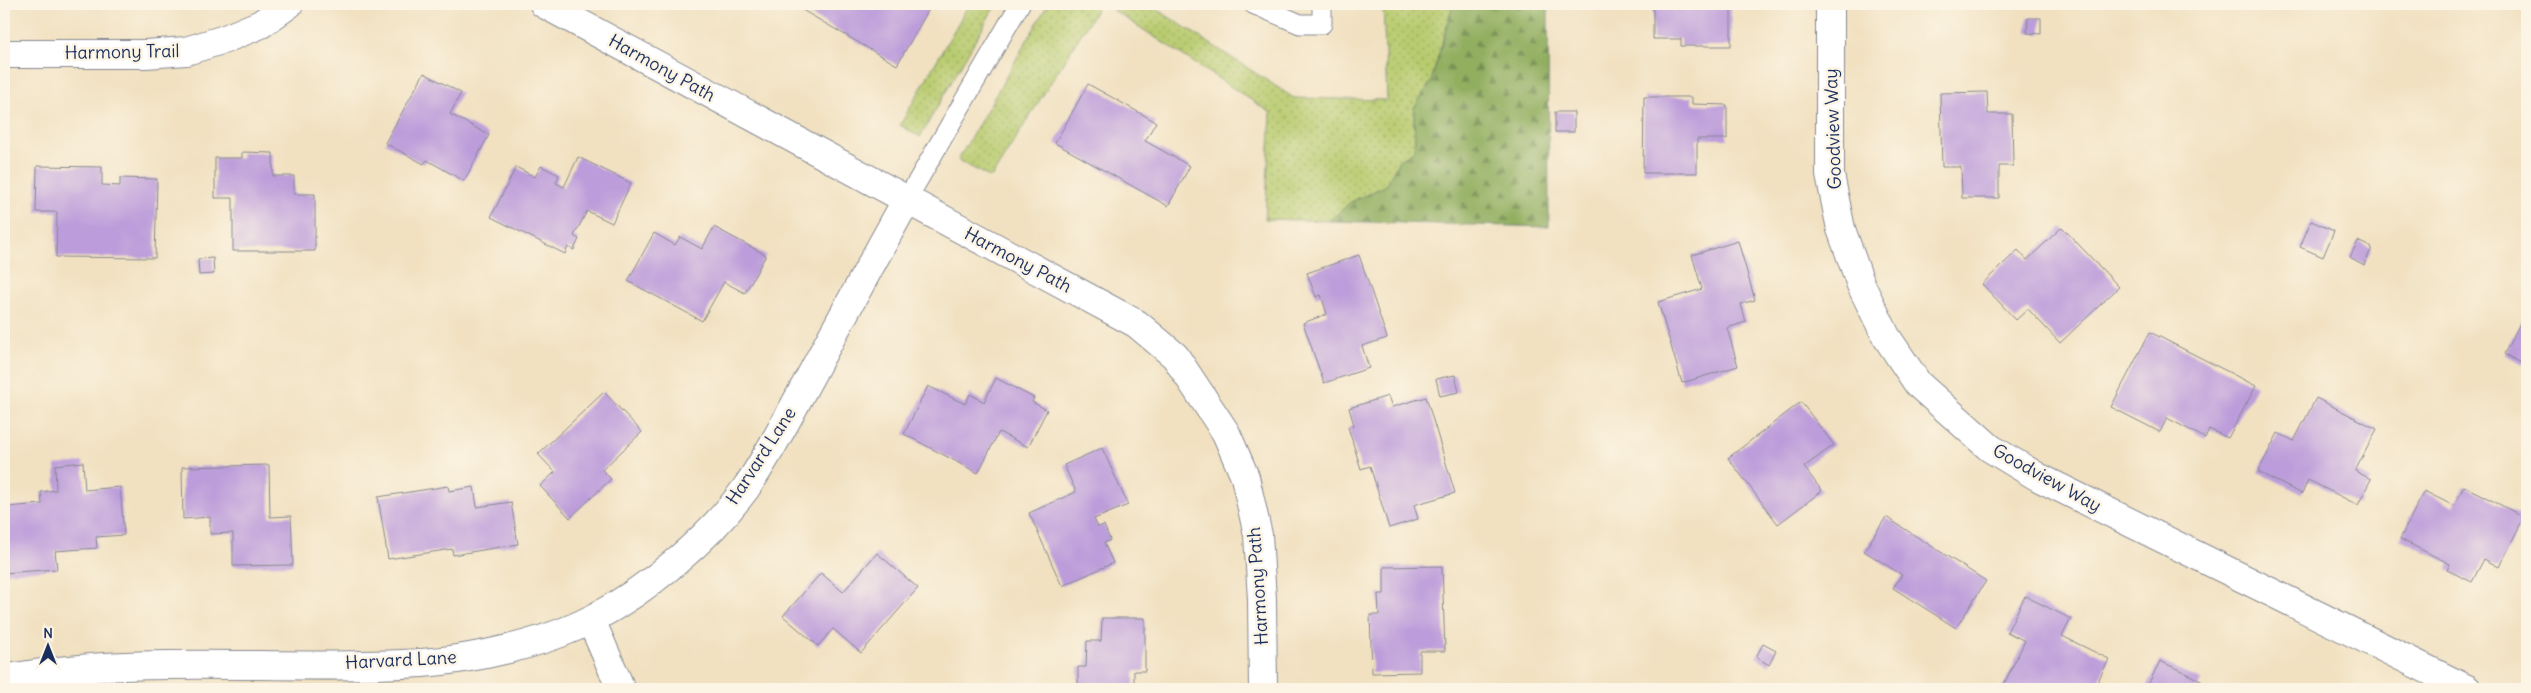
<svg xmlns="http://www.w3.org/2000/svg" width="2531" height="693" viewBox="0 0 2531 693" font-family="Delius,sans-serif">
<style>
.grass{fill:url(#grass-dots);stroke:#6a7d66}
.forest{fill:url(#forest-firs);stroke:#566f60}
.building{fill:#bc9cda}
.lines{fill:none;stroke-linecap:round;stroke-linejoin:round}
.service-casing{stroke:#868890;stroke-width:21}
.minor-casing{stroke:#868890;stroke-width:30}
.service{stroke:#fff;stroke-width:19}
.minor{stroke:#fff;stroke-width:28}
.labels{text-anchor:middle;stroke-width:5;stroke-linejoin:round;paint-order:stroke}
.street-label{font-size:18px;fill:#1b2f5e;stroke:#fcf5e5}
</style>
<defs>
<pattern id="grass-dots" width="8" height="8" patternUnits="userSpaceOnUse" patternTransform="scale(1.25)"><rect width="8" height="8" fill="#b8cb6e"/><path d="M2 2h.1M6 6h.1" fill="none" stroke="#95a55e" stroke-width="1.8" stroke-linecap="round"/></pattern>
<pattern id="forest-firs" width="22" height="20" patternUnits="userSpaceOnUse" patternTransform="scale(1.25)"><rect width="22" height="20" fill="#92af61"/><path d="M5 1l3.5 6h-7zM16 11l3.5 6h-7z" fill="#768f53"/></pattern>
</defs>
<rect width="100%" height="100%" fill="#fcf5e5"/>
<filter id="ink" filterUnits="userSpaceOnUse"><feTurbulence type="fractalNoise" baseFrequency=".02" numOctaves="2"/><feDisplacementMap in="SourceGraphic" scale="10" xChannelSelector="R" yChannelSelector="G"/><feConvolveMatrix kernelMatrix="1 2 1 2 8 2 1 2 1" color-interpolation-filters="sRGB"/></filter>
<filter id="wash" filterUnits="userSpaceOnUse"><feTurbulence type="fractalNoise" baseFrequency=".0096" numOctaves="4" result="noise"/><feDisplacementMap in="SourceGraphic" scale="20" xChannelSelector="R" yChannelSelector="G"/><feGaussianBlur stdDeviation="1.12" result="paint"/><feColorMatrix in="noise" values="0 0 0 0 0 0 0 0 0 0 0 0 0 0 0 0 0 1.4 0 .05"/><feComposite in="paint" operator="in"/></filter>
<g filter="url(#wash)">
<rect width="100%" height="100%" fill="#f1e1c1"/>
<!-- grass -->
<g class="grass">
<polygon points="969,4 996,4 920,137 900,125"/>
<polygon points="1048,4 1100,4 991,178 958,160"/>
<polygon points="1104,4 1155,4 1155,8 1294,98 1387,100 1383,4 1453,4 1431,82 1414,108 1415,150 1399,160 1387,185 1351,202 1329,221 1265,219 1271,113"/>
</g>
<!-- forest -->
<polygon class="forest" points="1453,4 1548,4 1549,227 1329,221 1351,202 1387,185 1399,160 1415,150 1414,108 1431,82"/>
<g id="blocks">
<!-- building -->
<g class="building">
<polygon points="792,4 932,4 897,65"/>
<polygon points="1664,4 1731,4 1731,46 1681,46 1681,39 1653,39 1653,7 1664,7"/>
<polygon points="2028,18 2041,18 2041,34 2027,33"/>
<polygon points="424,73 461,93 450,114 489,135 464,181 427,160 424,164 385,143"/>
<polygon points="1088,84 1156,122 1145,141 1190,166 1168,206 1055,143"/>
<polygon points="1987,92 1988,114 2012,114 2013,166 1999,166 1999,198 1962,198 1961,167 1942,167 1940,93"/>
<polygon points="1644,97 1692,97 1692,104 1727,105 1727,139 1697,139 1697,173 1643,173"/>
<rect x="1555" y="112" width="19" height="20"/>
<polygon points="242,152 273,153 273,176 294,176 294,194 315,194 315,251 233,251 233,198 215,198 215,158 242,158"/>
<polygon points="578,157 631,183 612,223 587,211 574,236 579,239 574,250 568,247 565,254 491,217 516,167 535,177 541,166 559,175 556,183 564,187"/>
<polygon points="37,166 102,167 102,185 120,186 120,178 157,179 155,258 56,257 57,212 36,212"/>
<polygon points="2311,221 2334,231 2323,257 2300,247"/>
<polygon points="714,227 766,255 745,293 724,282 702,321 628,281 654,233 675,245 680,237 702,249"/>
<polygon points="2062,227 2119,287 2060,343 2028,309 2016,320 1982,284 2018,250 2027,260"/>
<polygon points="1738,241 1755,300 1741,304 1746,322 1727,328 1738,366 1682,383 1658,302 1702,289 1692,255"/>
<polygon points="2358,241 2372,248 2364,265 2350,257"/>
<polygon points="1359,255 1387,338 1362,346 1369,368 1324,383 1303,323 1327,314 1321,295 1316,297 1307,273"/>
<polygon points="213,258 214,274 199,275 198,259"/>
<polygon points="2527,310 2527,366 2504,354"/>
<polygon points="2150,332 2256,386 2228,438 2209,429 2205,438 2167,418 2160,432 2111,407"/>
<polygon points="1455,375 1459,392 1440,396 1436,379"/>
<polygon points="996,378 1034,398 1032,402 1047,410 1028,447 999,432 978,473 904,434 928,386 965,404 970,394 984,402"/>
<polygon points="604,392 642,432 602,470 611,479 570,518 540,486 555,472 538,454"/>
<polygon points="1388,396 1392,407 1426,397 1455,493 1414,505 1418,519 1389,528 1370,466 1361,469 1348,427 1354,425 1349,408"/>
<polygon points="2316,398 2377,429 2355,471 2371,479 2358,505 2308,480 2302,494 2258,472 2278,433 2294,441"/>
<polygon points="1801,402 1834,445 1804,467 1822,491 1778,524 1728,458"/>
<polygon points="1102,448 1128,505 1094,519 1098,527 1104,525 1110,540 1104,543 1113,563 1062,586 1029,513 1076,492 1064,465"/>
<polygon points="83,462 85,490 120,487 124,535 96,537 97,548 55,551 57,569 4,573 4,529 9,529 7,507 42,504 41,492 56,490 55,465"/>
<polygon points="269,465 270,517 291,516 293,565 233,566 233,533 210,534 210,517 183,519 182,467"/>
<polygon points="448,486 449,491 474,487 477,507 511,502 518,544 453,555 452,549 388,559 378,497"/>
<polygon points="2464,486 2524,517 2499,567 2484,559 2472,582 2447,570 2450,564 2400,539 2424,491 2454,506"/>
<polygon points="1886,517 1986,581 1956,628 1893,588 1902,575 1864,551"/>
<polygon points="877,553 918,588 861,653 833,629 818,646 783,616 821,573 843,592"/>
<polygon points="1442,566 1445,651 1420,651 1420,672 1372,673 1370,615 1379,615 1378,594 1384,594 1384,567"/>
<polygon points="2025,596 2071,619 2062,636 2109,659 2094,689 2002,688 2025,641 2007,632"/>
<polygon points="1102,618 1145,618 1145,671 1134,671 1134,689 1078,689 1078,667 1086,667 1087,641 1101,641"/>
<polygon points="1763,644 1776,651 1769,665 1756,657"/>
<polygon points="2160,661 2201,680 2197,689 2146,689"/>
</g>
</g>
</g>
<g filter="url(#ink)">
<use href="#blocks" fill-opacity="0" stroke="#868890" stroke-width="1"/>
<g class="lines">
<!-- service casing -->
<g class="service-casing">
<g id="service">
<polyline points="1253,4 1300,24 1322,24 1322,4"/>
<polyline points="906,201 1020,4"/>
</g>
</g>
<!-- minor casing -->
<g class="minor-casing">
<g id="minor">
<polyline points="544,4 1137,324 1175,356 1226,433 1245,477 1258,535 1262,599 1263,689"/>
<polyline points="1830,4 1830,175 1841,229 1861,285 1886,336 1918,384 1990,448 2038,477 2467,689"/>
<polyline points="4,54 146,54 186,51 225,39 261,24 289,4"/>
<polyline points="591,620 621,689"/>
<path d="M4,679C141,653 283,672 422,663C475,659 544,644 592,619C647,590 709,539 746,488C771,452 790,413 811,375C842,317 874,259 906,201"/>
</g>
</g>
<!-- service -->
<use href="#service" class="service"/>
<!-- minor -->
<use href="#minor" class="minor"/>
</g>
</g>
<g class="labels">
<!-- street labels -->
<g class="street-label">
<text transform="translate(122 52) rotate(-1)" y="6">Harmony Trail</text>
<text transform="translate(662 68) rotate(29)" y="6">Harmony Path</text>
<text transform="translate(1833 129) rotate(-92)" y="6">Goodview Way</text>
<text transform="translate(1018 260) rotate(28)" y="6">Harmony Path</text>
<text transform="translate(761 456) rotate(-57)" y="6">Harvard Lane</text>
<text transform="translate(2047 478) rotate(29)" y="6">Goodview Way</text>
<text transform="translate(1258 586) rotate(-94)" y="6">Harmony Path</text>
<text transform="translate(401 660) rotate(-3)" y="6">Harvard Lane</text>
</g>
</g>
<!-- margin -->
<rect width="2531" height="693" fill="none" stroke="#fcf5e5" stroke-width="20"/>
<!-- north arrow -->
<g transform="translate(48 646)" stroke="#fcf5e5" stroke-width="4" paint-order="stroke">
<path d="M0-4L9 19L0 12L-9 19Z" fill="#1b2f5e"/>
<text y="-8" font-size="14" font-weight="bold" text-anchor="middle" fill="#1b2f5e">N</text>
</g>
</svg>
